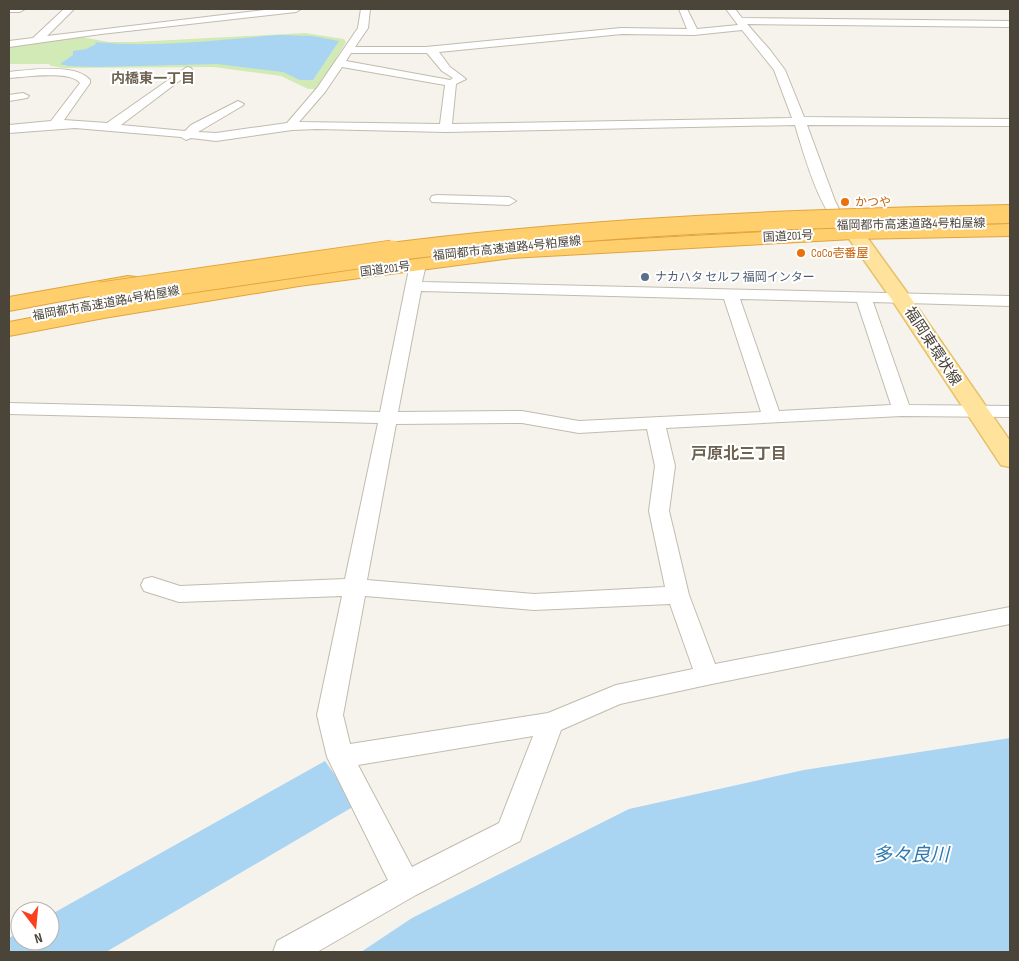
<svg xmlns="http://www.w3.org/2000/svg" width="1019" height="961" viewBox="0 0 1019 961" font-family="'Sofia Sans Condensed','Noto Sans JP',sans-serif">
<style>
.green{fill:#d2eab5}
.water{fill:#a9d4f2}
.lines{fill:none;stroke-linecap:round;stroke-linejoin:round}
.minor-casing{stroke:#c2bbae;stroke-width:2}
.major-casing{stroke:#e6c16a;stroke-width:3}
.highway-casing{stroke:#e0a43c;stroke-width:2}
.minor{fill:#fff;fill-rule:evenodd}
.major{fill:#ffe39c;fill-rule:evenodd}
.highway{fill:#ffcf6e;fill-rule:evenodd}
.highway-bridge-far1-casing{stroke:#e0a43c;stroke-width:20;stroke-linecap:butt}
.highway-bridge-casing{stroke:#e0a43c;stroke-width:25;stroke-linecap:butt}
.highway-bridge-far1{stroke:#ffcf6e;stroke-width:18}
.highway-bridge{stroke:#ffcf6e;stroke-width:23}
.food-dot{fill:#e8710a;stroke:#fff;stroke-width:2}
.service-dot{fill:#5c6f8a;stroke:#fff;stroke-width:2}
.labels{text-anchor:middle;stroke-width:4;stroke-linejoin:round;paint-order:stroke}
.far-food-label{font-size:12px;fill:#c56008;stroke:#fff;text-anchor:start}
.far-street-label{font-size:12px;fill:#4b4439;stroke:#fff}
.far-service-label{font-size:12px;fill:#4e5e75;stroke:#fff;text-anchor:start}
.far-neighbourhood-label{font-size:14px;font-weight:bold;fill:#6e6250;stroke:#fff}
.street-label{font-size:15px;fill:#4b4439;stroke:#fff}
.neighbourhood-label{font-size:16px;font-weight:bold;fill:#6e6250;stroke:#fff}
.near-water-label{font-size:19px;font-style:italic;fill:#2e7ab2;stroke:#fff}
</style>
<rect width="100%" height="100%" fill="#f6f3ec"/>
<!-- green -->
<polygon class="green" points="305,33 344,39 346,42 318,89 308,89 281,76 214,67 64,68 51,66 49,64 9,64 9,47 76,36 109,42 134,42"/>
<!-- water -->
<g class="water">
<path d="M278,35L312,36L339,41L313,80H300L283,72L217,64L96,67L68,66L60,64L73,55V51L86,49L96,44L95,42C155,48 217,40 278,35Z"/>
<polygon points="1010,738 1010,952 361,952 412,918 629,809 804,770"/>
<polygon points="325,761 356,805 106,952 9,952 9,938 20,932 20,941 50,941 50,915"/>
</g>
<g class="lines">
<!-- minor casing -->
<g class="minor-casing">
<g id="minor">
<polygon points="9,9 25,9 20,12 9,12"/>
<polygon points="64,9 74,9 47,36 273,9 301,9 296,12 101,34 9,47 9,41 33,38"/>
<path d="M361,9H370L368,28L355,47H426L621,28L687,29L679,9H687L697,29L738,25L726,9H735L742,18L1010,21V27L747,24L770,50L785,70L804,117L1010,119V126L807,125L835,201L839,209L858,229L856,232C826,240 802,147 795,125L446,132L317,129L292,130L216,141L191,138L186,140L181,137L75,128L9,133V125L51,121L80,83C71,70 24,77 9,78V72C29,70 76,63 90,80V83L64,120L107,123L187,67L191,68L192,70L191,72L121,125L185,131L191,125L238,101L244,104L242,106L198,132L216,133L287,123L317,88L358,28ZM742,30L774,70L792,118L452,124L456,84L466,79L450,67L439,52L622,34L694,35ZM351,53H427L442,71L453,78L450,80L346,61ZM342,67L445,85L440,124L299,122L325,92Z"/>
<polygon points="23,93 29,96 27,98 9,101 9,95"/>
<polygon points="437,195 509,197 516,201 509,205 432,202 430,199 432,196"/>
<path d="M416,260L421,262L425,269L422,282L1010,296V306L873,302L909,405L1010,406V417L902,416L666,428L675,466L669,511L689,595L715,664L1010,607V624L707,685L620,704L561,730L520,841L416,895L317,952H273L277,941L388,880L327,757L317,715L342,596L179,602L144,591L141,585L144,579L152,577L180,586L345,579L378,423L9,414V403L380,412L409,269L408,265L411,262ZM421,291L724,299L761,412L579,421L522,411L398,412ZM740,299L857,302L891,405L779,411ZM522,423L579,433L647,429L655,466L649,511L665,587L534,594L367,580L396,424ZM365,596L534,610L670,604L693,669L616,685L548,713L350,744L343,715ZM533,736L499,823L412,867L358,765Z"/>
</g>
</g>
<!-- major casing -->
<g class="major-casing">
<polygon id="major" points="854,227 861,229 908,294 1010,441 1010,467 1001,465 892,300 845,233 847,229"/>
</g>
<!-- highway casing -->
<g class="highway-casing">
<g id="highway">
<polygon points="1010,224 1010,236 854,239 511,258 299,286 104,318 9,336 9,322 104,304 299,274 511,246 854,227"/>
<polygon points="128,276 136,277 139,282 136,287 9,311 9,297"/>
</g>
</g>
<!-- minor -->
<use href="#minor" class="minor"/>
<!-- major -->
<use href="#major" class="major"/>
<!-- highway -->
<use href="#highway" class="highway"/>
<!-- highway-bridge-far1 casing -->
<g class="highway-bridge-far1-casing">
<path id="highway-bridge-far1" d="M383,253C591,226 800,218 1010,214"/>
</g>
<!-- highway-bridge casing -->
<g class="highway-bridge-casing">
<polyline id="highway-bridge" points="101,294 392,252"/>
</g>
<!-- highway-bridge-far1 -->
<use href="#highway-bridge-far1" class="highway-bridge-far1"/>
<!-- highway-bridge -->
<use href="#highway-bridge" class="highway-bridge"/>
</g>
<!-- markers -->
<g class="food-dot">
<circle cx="845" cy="202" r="5"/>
<circle cx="801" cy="253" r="5"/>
</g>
<circle class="service-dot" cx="645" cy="277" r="5"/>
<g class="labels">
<!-- far-food labels -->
<g class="far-food-label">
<text x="855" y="206">かつや</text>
<text x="811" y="257">CoCo壱番屋</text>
</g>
<!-- far-street labels -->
<g class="far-street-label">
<text transform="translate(911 224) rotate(-1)" y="4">福岡都市高速道路4号粕屋線</text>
<text transform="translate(788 236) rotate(-3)" y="4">国道201号</text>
<text transform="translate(507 248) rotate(-6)" y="4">福岡都市高速道路4号粕屋線</text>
<text transform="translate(385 269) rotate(-7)" y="4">国道201号</text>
<text transform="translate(106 303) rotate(-10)" y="4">福岡都市高速道路4号粕屋線</text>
</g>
<!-- far-service labels -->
<g class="far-service-label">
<text x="655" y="281">ナカハタ セルフ 福岡インター</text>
</g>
<!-- far-neighbourhood labels -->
<g class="far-neighbourhood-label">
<text x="153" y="83">内橋東一丁目</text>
</g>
<!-- street labels -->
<g class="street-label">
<text transform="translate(933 346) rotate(57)" y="5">福岡東環状線</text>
</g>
<!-- neighbourhood labels -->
<g class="neighbourhood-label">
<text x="739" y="459">戸原北三丁目</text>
</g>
<!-- near-water labels -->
<g class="near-water-label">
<text x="911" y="861">多々良川</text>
</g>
</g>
<!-- border -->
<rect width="1019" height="961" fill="none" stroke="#4b4439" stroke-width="20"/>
<!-- north arrow -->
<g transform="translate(35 926) rotate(164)"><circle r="24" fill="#ffffff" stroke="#b7b4b0"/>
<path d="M0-4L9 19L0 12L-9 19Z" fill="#fc3f1d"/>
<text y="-8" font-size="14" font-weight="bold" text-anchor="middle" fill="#4b4439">N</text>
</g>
</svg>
